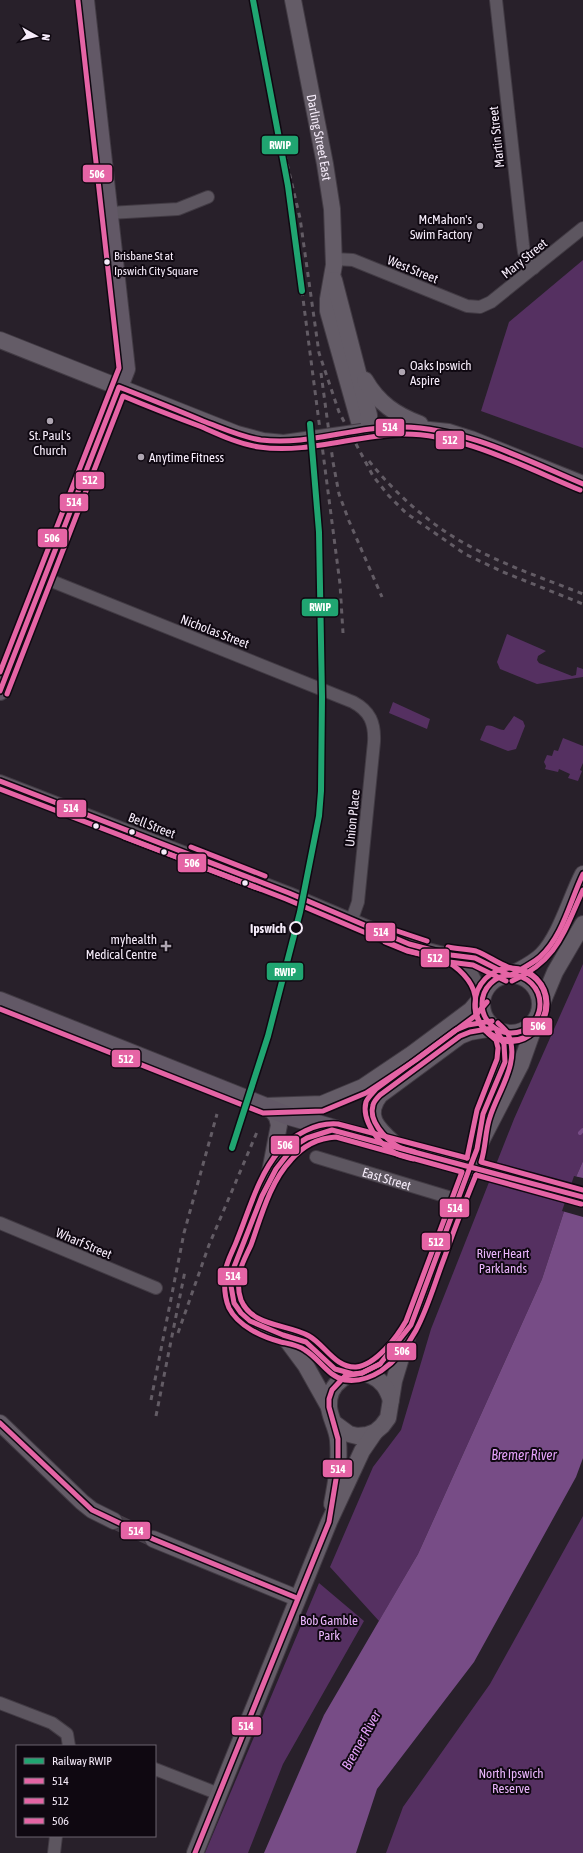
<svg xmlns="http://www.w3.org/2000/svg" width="583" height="1853" viewBox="0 0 583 1853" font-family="'Asap Condensed',sans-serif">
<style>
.green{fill:#553061}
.water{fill:#774c86}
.pier{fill:#28202a}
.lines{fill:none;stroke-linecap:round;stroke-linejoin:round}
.stream{stroke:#774c86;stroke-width:4}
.secondary-tunnel{stroke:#473f49;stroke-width:16;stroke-dasharray:16 8;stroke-linecap:butt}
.street-casing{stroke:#423b44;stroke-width:14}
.secondary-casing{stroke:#423b44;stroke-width:18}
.primary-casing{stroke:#423b44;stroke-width:20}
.street{stroke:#5d5660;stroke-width:12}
.secondary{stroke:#645c67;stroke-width:16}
.primary{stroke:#625866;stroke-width:18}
.rail{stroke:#635c65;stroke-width:3;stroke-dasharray:5 5;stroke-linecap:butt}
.secondary-bridge-casing{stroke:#423b44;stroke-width:18;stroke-linecap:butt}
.primary-bridge-casing{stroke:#423b44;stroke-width:20;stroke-linecap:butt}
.secondary-bridge{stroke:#645c67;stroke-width:16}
.primary-bridge{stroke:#625866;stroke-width:18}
.bus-1-casing{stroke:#0f0811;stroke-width:8}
.bus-2-casing{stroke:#0f0811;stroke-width:8}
.bus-3-casing{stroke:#0f0811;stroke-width:8}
.bus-1{stroke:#e564a5;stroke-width:5}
.bus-2{stroke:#e564a5;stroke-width:5}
.bus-3{stroke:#e564a5;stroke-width:5}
.rail-1-casing{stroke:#0f0811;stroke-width:9}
.rail-1{stroke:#20a571;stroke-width:6}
.poi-dot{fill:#aea5b1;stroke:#0f0811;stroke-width:1.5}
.bus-dot{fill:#f6ecfa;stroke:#0f0811;stroke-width:1.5}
.stop-dot{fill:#0f0811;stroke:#f6ecfa;stroke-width:2}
.labels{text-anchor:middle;stroke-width:4;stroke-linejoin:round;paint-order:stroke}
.bus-label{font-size:12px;fill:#f6ecfa;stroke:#0f0811;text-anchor:start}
.street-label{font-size:13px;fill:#f6ecfa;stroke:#0f0811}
.poi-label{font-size:13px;fill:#f6ecfa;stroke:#0f0811;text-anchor:end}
.stop-label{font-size:13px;font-weight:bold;fill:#f6ecfa;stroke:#0f0811;text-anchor:end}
.park-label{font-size:13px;fill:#eab5fc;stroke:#0f0811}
.water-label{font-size:14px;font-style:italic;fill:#e3a0f8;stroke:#0f0811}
.line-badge{stroke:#0f0811;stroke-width:1.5}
.badge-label{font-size:11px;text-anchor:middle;font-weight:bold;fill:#fff}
</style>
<rect width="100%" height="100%" fill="#28202a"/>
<!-- green -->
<g class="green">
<polygon points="583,260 583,448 481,411 509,322"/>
<polygon points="507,634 546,651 538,656 537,660 539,663 572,676 576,675 577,667 583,669 583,677 537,684 500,669 497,662"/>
<polygon points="393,702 430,719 427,729 389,713"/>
<path d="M514,716L523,721L525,726L516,749L508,751L480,740L486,726C493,724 497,730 504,730Z"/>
<polygon points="563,738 583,746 583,763 580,770 582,771 578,781 568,778 570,774 559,769 558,772 545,769 546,766 544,762 547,755 552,756 554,750 558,751"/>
<polygon points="583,964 583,1161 573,1184 542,1279 418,1554 379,1621 330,1567 373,1467 401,1430 431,1329 514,1119"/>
<polygon points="583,1516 583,1853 386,1853 403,1807 490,1684"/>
<polygon points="319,1583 364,1621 283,1764 248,1853 205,1853"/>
</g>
<!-- water -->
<polygon class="water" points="583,1161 583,1458 576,1477 474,1662 377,1789 356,1853 264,1853 324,1715 418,1554 542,1279 573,1184"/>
<!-- pier -->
<polygon class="pier" points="574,1176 583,1178 583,1217 562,1211"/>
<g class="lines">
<!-- stream -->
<polyline class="stream" points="580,1133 583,1130"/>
<!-- secondary-tunnel -->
<polyline class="secondary-tunnel" points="114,1521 153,1539"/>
<!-- street casing -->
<g class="street-casing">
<g id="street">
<polyline points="496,0 523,245 524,252 534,268"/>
<polyline points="109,213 178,209 208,197"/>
<polyline points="335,259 353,260 467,306 480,307 491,302 583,228"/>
<path d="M44,578L353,702C370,711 375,723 374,742L358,902L352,919"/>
<polyline points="0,781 289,893 409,944 451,955 475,958 509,975"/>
<polyline points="451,955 472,974 483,995"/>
<path id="s1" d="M316,1157L458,1200"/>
<polyline points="0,1223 156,1288"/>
<polyline points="0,1703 52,1723 67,1734 69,1746"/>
<polyline points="155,1769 219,1794"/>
<polyline points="54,1853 56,1836"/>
</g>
</g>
<!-- secondary casing -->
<g class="secondary-casing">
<g id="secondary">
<path id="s2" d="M293,0L325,164L332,209L334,265L328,299V311L362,432L400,427L449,432L471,439L583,484"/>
<polyline points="334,280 369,415 369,422 365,431"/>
<polyline points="0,340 237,434 263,441 284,443"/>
<path d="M365,380C378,403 396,415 420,424"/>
<circle cx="511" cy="1004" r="29"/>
<path d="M511,975C521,969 533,964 542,955C560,937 571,897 583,874"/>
<polyline points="540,1008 555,972 583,924"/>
<polyline points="265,1106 322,1104 363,1087 412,1054 471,1010 482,997"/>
<path d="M271,1109L277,1117L279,1125L269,1177L232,1273C227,1312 250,1324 282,1335C290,1338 299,1338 306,1342C316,1347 322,1359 330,1365C337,1370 346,1372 353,1374"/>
<path d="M479,1137C480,1129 480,1120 483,1112C494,1082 516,1063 497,1031"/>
<path d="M398,1147C381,1131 362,1118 380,1095L460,1036L470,1032L493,1028"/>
<path d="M271,1174C295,1145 297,1138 335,1130"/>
<polyline points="283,1335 306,1366 329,1407"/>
<polyline points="362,1373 380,1364 405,1333"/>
<polyline points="0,1423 82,1502 92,1510 114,1521"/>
<polyline points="334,1423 349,1434 357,1436 367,1435 375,1432 382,1426 388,1418 394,1381 411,1325 477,1149 521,1064 538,1016"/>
<path d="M332,1504C336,1483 340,1462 338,1440C337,1428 330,1418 329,1407C327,1384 351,1366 372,1376C383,1381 387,1389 391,1400"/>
<polyline points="153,1539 297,1598"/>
<polyline points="195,1853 329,1522 362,1451 375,1432"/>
</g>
</g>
<!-- primary casing -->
<g class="primary-casing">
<g id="primary">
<polyline points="0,691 126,369 85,0"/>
<polyline points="0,1001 286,1115 398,1147"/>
</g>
</g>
<!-- street -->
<use href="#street" class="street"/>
<!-- secondary -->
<use href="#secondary" class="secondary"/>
<!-- primary -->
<use href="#primary" class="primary"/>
<!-- rail -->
<g class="rail">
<polyline points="271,96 300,218 319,353 339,412 373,476 389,496 406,513 465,554 503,572 583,604"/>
<polyline points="302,291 340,584 343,633"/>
<polyline points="321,373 333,462 339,494 349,521 382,597"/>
<path d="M369,461C399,498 436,530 479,551C512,568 548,580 583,594"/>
<polyline points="178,1333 209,1245 257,1132"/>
<polyline points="151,1400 184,1233 217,1114"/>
<polyline points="156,1416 185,1271"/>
</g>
<!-- secondary-bridge casing -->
<g class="secondary-bridge-casing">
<polyline id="secondary-bridge" points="284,443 362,432"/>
</g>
<!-- primary-bridge casing -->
<g class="primary-bridge-casing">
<polyline id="primary-bridge" points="398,1147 583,1197"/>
</g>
<!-- secondary-bridge -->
<use href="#secondary-bridge" class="secondary-bridge"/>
<!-- primary-bridge -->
<use href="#primary-bridge" class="primary-bridge"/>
<!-- bus-1 casing -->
<g class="bus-1-casing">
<g id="bus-1">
<path d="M0,691L119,387C147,398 175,409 203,421C222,428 241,437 261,440C309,446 354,426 402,427C466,428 526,460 583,484"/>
<polyline points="0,781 289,893 409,944 451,955 475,958 509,975"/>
<circle cx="511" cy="1004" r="29"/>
<path d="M511,975C521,969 532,964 540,957C563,936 570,901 583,874"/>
<polygon points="332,1130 470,1167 411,1325 380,1364 362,1373 353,1374 335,1369 306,1342 283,1335 250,1321 241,1313 234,1303 231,1286 234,1267 262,1196 276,1169 294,1146 307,1138"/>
<path d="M415,1152C409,1150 402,1149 397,1146C385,1138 368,1121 373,1105C374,1101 377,1098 380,1095L460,1036L470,1032L493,1028"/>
<polyline points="470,1167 583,1197"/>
<polyline points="470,1167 477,1149 483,1114 505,1062 504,1044 497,1031"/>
<polyline points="0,1423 92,1510 153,1539 297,1598"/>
<polyline points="195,1853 329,1522 338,1467 338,1439 329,1407 329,1399 332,1390 345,1376 362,1373 380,1364"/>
</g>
</g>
<!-- bus-2 casing -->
<g class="bus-2-casing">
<g id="bus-2">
<path d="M7,694L123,396C149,407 175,417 202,427C220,435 239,444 259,447C306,454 352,436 400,434C460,432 526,468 580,490"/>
<polyline points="0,789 286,899 406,950 449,962 473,965 506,981"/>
<circle cx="511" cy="1004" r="36"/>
<path d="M512,981C558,960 563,933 583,890"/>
<polyline points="0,1009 263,1113 323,1111 366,1093 416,1060 475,1016 487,1002"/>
<path d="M336,1137L462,1172L406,1321C397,1337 376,1365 356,1367C335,1368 325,1345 309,1336C288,1324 252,1327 241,1300C238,1292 238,1284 239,1276C240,1266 247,1254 251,1245C261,1217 270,1182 291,1160C302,1147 318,1138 336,1137Z"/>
<polyline points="467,1158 477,1110 497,1059 498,1048 496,1040 488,1033"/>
<polyline points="476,1175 581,1204"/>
</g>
</g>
<!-- bus-3 casing -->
<g class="bus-3-casing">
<g id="bus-3">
<polyline points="0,672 119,368 78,1"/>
<polyline points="124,837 260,889"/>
<polyline points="191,847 265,876"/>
<polyline points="391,929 427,941"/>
<polyline points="385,942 407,951 424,955"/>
<path d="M444,960C457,966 473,981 475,996C476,1000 475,1004 475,1008C476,1023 486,1035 500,1040C535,1051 561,1004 536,979C529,971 518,971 508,967C497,963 487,955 476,951C467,949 457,949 448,947"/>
<path d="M498,1023C501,1026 506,1030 508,1034C521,1062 498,1091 490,1117C485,1131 486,1147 481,1162L583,1190"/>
<path d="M467,1158L338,1124C316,1122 293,1135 279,1151C258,1176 249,1211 237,1240C233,1251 226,1262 225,1273C224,1285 224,1297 229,1308C238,1326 262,1337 281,1342C290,1344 298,1345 305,1350C320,1359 327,1376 345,1380C359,1382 370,1378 381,1371C420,1344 429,1297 445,1256C454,1229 465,1202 476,1175"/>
<path d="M413,1159C407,1157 400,1156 395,1153C379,1145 361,1120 366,1102C368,1097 373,1093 376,1089L456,1030L468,1025L492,1021"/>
</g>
</g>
<!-- bus-1 -->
<use href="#bus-1" class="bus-1"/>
<!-- bus-2 -->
<use href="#bus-2" class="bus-2"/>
<!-- bus-3 -->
<use href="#bus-3" class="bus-3"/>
<!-- rail-1 casing -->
<g class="rail-1-casing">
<g id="rail-1">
<polyline points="253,0 288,186 302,291"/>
<polyline points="232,1148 268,1036 300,912 319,816 321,791 322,697 319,532 310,424"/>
</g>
</g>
<!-- rail-1 -->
<use href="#rail-1" class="rail-1"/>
</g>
<!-- markers -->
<g class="poi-dot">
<circle cx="480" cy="226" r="4"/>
<circle cx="402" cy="372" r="4"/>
<circle cx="50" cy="421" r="4"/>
<circle cx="141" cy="457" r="4"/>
<path d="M164 940h4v4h4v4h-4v4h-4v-4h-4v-4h4z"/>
</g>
<g class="bus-dot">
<circle cx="107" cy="262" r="3.5"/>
<circle cx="96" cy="826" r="3.5"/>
<circle cx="132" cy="832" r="3.5"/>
<circle cx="164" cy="852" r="3.5"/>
<circle cx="245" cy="883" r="3.5"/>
</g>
<circle class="stop-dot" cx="296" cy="928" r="6"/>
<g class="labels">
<!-- bus labels -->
<g class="bus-label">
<text x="114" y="260">Brisbane St at<tspan x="114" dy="15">Ipswich City Square</tspan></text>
</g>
<!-- street labels -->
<g class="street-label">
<text transform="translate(496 137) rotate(-96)" y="5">Martin Street</text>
<text dy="5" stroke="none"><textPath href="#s2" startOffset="140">Darling Street East</textPath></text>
<text transform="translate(524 258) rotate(-39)" y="5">Mary Street</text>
<text transform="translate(413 269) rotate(22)" y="5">West Street</text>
<text transform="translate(215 631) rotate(21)" y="5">Nicholas Street</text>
<text transform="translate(352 818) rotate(-84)" y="5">Union Place</text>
<text transform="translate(152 825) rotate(21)" y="5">Bell Street</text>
<text dy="5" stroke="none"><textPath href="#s1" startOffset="74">East Street</textPath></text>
<text transform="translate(84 1243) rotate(23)" y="5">Wharf Street</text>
</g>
<!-- poi labels -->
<g class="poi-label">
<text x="472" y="224">McMahon's<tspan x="472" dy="15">Swim Factory</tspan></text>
<text x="410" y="370" text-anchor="start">Oaks Ipswich<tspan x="410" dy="15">Aspire</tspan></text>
<text x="50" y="440" text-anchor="middle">St. Paul's<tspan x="50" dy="15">Church</tspan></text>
<text x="149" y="462" text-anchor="start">Anytime Fitness</text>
<text x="157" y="944">myhealth<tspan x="157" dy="15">Medical Centre</tspan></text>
</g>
<!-- stop labels -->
<g class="stop-label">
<text x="286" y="933">Ipswich</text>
</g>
<!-- park labels -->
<g class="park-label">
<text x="503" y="1258">River Heart<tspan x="503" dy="15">Parklands</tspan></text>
<text x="329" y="1625">Bob Gamble<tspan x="329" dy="15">Park</tspan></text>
<text x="511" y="1778">North Ipswich<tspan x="511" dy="15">Reserve</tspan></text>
</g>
<!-- water labels -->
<g class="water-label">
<text x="524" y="1460">Bremer River</text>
<text transform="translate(361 1740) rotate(-61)" y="5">Bremer River</text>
</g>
</g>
<g class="line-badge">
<rect x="261" y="135" width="38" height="20" rx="4" fill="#20a571"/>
<rect x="82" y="164" width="31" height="19" rx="4" fill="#e564a5"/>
<rect x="375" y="418" width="30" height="19" rx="4" fill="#e564a5"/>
<rect x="435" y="430" width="30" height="20" rx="4" fill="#e564a5"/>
<rect x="75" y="471" width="30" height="19" rx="4" fill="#e564a5"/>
<rect x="59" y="493" width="30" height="19" rx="4" fill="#e564a5"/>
<rect x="37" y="528" width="31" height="20" rx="4" fill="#e564a5"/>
<rect x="301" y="598" width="38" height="19" rx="4" fill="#20a571"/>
<rect x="56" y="799" width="31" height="19" rx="4" fill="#e564a5"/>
<rect x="177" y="853" width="30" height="20" rx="4" fill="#e564a5"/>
<rect x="365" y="922" width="31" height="20" rx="4" fill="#e564a5"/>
<rect x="420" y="948" width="30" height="20" rx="4" fill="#e564a5"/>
<rect x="266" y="962" width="38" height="19" rx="4" fill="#20a571"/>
<rect x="522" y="1017" width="31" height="19" rx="4" fill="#e564a5"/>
<rect x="111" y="1049" width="30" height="19" rx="4" fill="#e564a5"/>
<rect x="270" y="1135" width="30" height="20" rx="4" fill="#e564a5"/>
<rect x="439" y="1198" width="31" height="20" rx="4" fill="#e564a5"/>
<rect x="421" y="1232" width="30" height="19" rx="4" fill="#e564a5"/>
<rect x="217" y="1267" width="31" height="19" rx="4" fill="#e564a5"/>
<rect x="386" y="1342" width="31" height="19" rx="4" fill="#e564a5"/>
<rect x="322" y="1459" width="31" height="19" rx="4" fill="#e564a5"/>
<rect x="120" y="1521" width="31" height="19" rx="4" fill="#e564a5"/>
<rect x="231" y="1716" width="31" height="20" rx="4" fill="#e564a5"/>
</g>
<g class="badge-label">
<text x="280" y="149">RWIP</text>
<text x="97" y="178">506</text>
<text x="390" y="431">514</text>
<text x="450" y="444">512</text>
<text x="90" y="484">512</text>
<text x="74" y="506">514</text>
<text x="52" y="542">506</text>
<text x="320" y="611">RWIP</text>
<text x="71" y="812">514</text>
<text x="192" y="867">506</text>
<text x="381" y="936">514</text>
<text x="435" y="962">512</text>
<text x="285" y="976">RWIP</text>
<text x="538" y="1030">506</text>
<text x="126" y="1063">512</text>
<text x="285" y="1149">506</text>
<text x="455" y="1212">514</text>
<text x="436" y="1246">512</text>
<text x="233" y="1280">514</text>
<text x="402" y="1355">506</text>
<text x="338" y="1473">514</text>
<text x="136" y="1535">514</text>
<text x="246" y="1730">514</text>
</g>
<!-- legend -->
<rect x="16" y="1745" width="140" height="92" fill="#0f0811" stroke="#6b636e"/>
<rect x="24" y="1758" width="20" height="6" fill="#20a571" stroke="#6b636e"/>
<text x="52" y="1765" font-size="12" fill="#f6ecfa">Railway RWIP</text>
<rect x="24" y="1778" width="20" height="6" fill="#e564a5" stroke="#6b636e"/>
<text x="52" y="1785" font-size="12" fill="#f6ecfa">514</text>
<rect x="24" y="1798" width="20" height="6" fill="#e564a5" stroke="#6b636e"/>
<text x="52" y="1805" font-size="12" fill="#f6ecfa">512</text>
<rect x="24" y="1818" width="20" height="6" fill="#e564a5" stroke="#6b636e"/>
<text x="52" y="1825" font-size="12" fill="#f6ecfa">506</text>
<!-- north arrow -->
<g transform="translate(36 36) rotate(98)" stroke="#0f0811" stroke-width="3" paint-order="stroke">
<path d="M0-3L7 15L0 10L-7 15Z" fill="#f6ecfa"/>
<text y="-6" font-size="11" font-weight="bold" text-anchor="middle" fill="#f6ecfa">N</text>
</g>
</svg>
